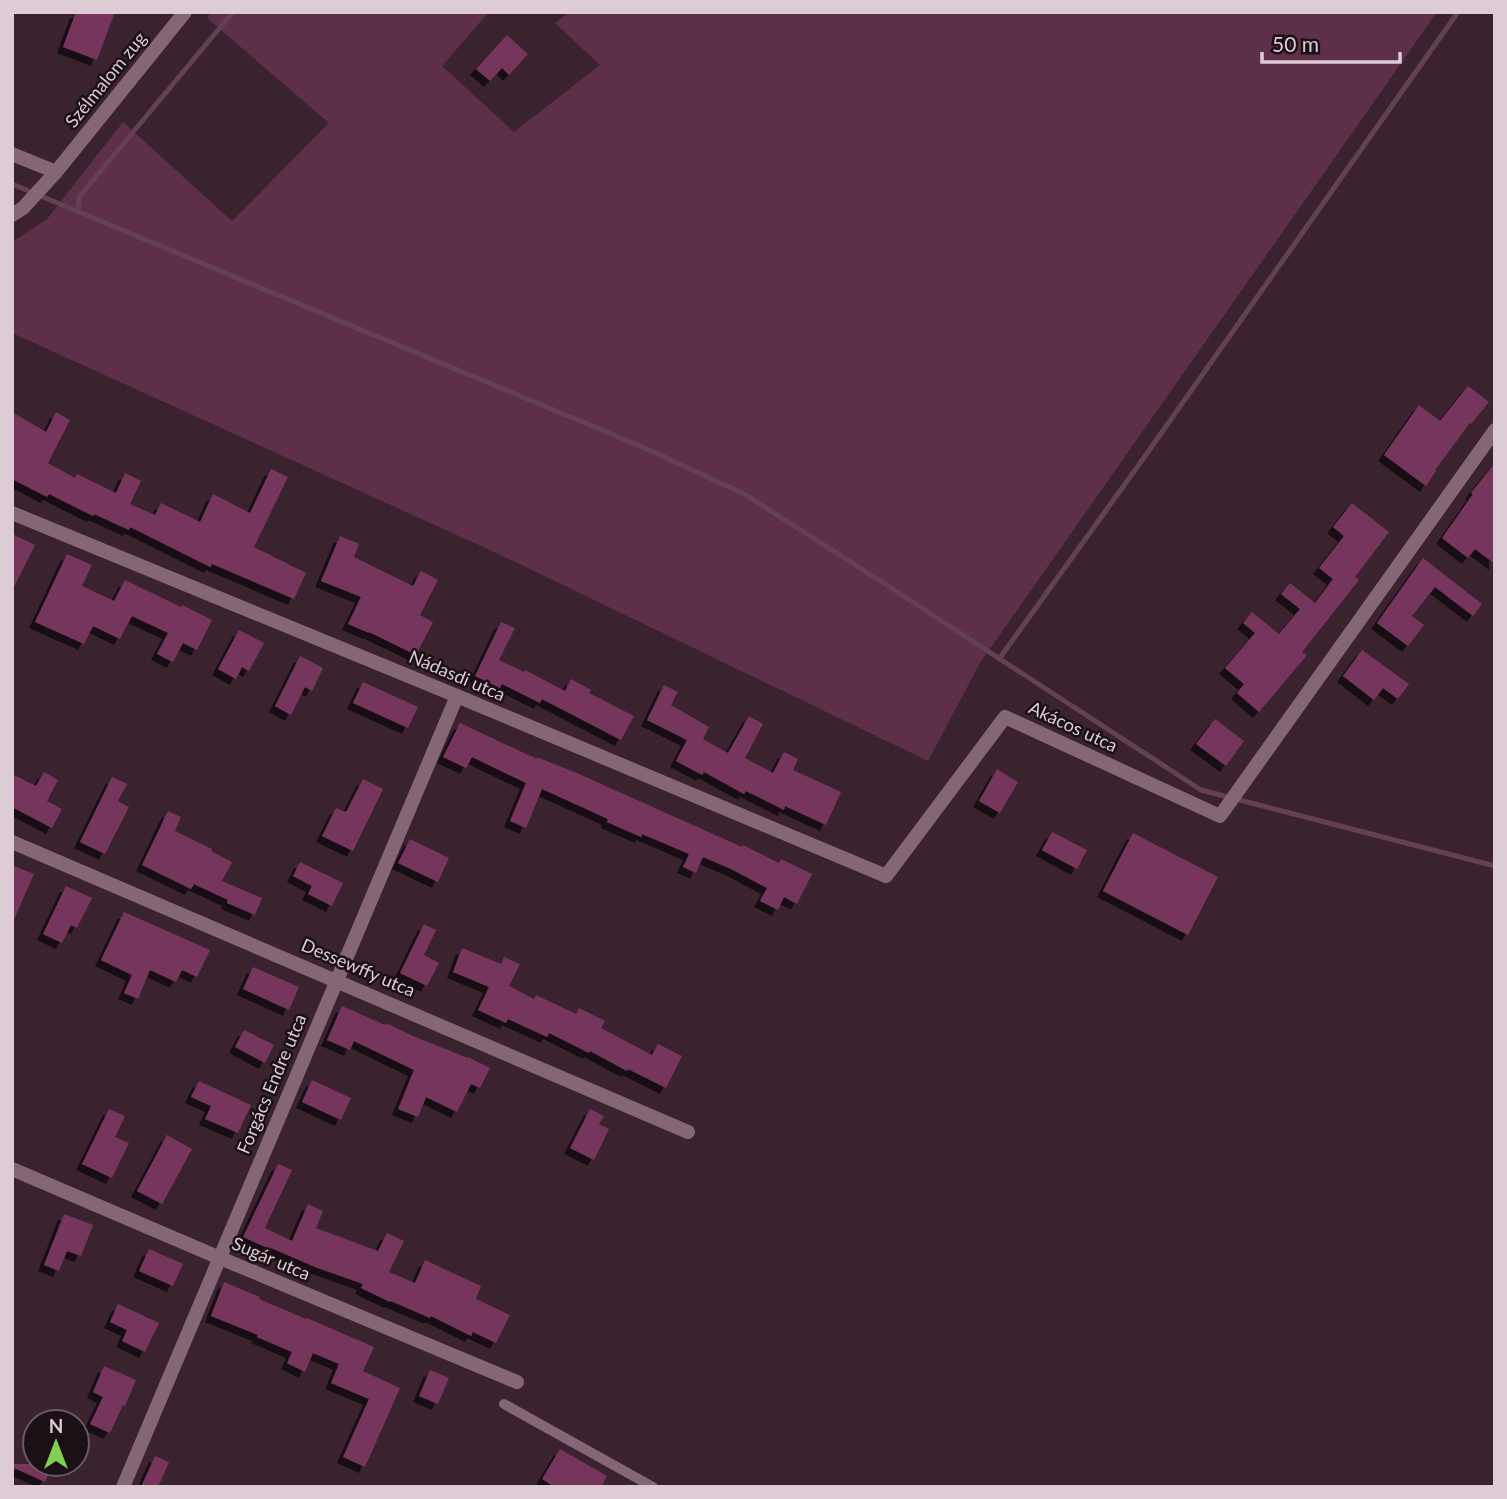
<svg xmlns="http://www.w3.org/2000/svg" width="1507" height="1499" viewBox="0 0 1507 1499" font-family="Lato,sans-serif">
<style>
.green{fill:#5d2f49}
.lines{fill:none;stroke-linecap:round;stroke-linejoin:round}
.stream{stroke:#644057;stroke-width:5}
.building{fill:#75365b;filter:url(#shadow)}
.service{stroke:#846676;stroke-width:10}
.minor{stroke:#846676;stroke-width:14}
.labels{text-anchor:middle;stroke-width:5;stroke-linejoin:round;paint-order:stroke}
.street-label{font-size:18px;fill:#ddccd5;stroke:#1a1015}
</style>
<defs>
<filter id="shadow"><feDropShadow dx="-6" dy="6" stdDeviation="0" flood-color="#0009"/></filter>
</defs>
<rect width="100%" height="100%" fill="#3a222f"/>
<!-- green -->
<polygon class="green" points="211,12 489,12 442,66 514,132 600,65 555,23 570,12 1437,12 980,663 928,761 505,557 12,333 12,242 47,219 123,122 232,221 329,123 207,18"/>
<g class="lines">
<!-- stream -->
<g class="stream">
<polyline points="12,184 645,448 746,495 882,582 1201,790 1495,866"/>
<polyline points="78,211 79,197 233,12"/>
<polyline points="999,659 1143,459 1458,12"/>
</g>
</g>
<!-- building -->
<g class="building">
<polygon points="76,12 115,12 97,60 63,47"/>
<polygon points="507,35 528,54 509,75 502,68 490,81 476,69"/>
<polygon points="1468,386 1489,402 1471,424 1470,423 1435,470 1436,471 1426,486 1384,455 1419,405 1440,421"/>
<polygon points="12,412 46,432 56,412 70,420 48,463 75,478 77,474 116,493 125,473 141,481 130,504 155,515 161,503 200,522 213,494 250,513 271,469 288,477 254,547 306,573 294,599 212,564 210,567 130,527 129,530 94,514 93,516 49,494 47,497 12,479"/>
<polygon points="1495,463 1495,564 1475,549 1468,558 1442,538 1473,494 1471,493"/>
<polygon points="1352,503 1389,532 1355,577 1359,580 1302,652 1307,655 1259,712 1237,693 1244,684 1225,668 1255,633 1243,623 1252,612 1279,634 1300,609 1281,594 1290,583 1315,603 1333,579 1319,568 1344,536 1333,527"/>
<polygon points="12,534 35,545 12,591"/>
<polygon points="340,536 359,544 354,557 413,586 421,571 438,580 420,615 433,622 416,655 369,632 369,633 348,624 361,597 321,581"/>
<polygon points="67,554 92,565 82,586 114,601 125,580 181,607 182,605 212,620 197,650 183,643 173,662 157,654 168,633 132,616 120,639 93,626 84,644 35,622"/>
<polygon points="1423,558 1482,604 1473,616 1435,587 1412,616 1424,625 1408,646 1377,623"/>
<polygon points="501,622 515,628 499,660 524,672 525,670 565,691 571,679 591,690 589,693 634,716 621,740 542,699 540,703 502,684 500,688 475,676"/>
<polygon points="239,630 264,643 249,671 242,667 236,679 218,669"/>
<polygon points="1362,650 1409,684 1398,699 1383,688 1374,700 1343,676"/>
<polygon points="300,656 323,668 312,691 305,687 291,715 275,706"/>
<polygon points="363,682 418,707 408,728 353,703"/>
<polygon points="664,685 678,692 671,705 709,727 703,739 728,753 749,716 763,724 745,758 773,773 784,752 798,759 793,770 841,792 826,825 785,806 784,810 746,791 744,794 704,772 702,775 676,761 687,740 647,720"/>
<polygon points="1215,719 1244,741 1226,766 1196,744"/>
<polygon points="460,723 537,759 537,757 579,774 742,847 743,845 779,863 781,859 812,874 797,904 784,897 778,910 760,901 767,888 731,869 703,857 696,873 683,867 689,854 642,834 641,837 607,822 608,819 542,789 526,828 510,821 526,783 472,757 466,768 443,757"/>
<polygon points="997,769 1018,782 1000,813 979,801"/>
<polygon points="44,772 58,780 47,801 62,809 52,828 12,807 12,774 36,786"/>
<polygon points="112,777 127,784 118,801 129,807 105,854 80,842"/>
<polygon points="363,779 383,789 353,851 322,836 336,808 346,812"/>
<polygon points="168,811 181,817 175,831 212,849 211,851 232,862 222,881 262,898 255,915 227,903 228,900 194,884 191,889 142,865"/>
<polygon points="1052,832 1087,850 1077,869 1042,850"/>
<polygon points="1133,833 1218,877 1188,935 1103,891"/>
<polygon points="410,839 449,858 438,882 398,863"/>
<polygon points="300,862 343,883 332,906 308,894 312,886 293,876"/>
<polygon points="12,865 34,874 12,924"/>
<polygon points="66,886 92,898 77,928 71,925 62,943 43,934"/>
<polygon points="124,912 210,950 197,977 182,970 176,982 150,970 138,999 124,993 132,975 101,960"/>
<polygon points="424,924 436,930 424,955 439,963 427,986 400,973"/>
<polygon points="462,948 501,964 504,957 520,964 509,986 534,999 536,995 576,1014 579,1008 605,1021 601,1028 652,1055 658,1044 682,1056 666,1088 628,1069 627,1071 590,1051 589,1053 549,1033 547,1037 508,1019 506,1023 478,1010 489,987 453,972"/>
<polygon points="253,967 299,987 289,1010 243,989"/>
<polygon points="342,1006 385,1025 386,1023 413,1036 468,1058 468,1057 490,1068 480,1088 471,1084 457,1112 426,1097 418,1117 398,1109 414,1070 354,1041 350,1050 327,1040"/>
<polygon points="244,1030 274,1045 265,1063 235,1047"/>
<polygon points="312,1080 351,1098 341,1120 302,1102"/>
<polygon points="199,1081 251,1105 238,1133 205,1119 211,1106 191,1097"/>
<polygon points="109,1109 125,1116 115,1137 129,1143 112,1178 82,1164"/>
<polygon points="590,1109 604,1116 599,1124 609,1129 594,1160 570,1148"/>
<polygon points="167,1135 192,1149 162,1204 137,1191"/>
<polygon points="278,1164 292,1170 265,1228 292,1241 308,1204 323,1211 316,1228 378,1251 387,1233 404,1241 389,1272 415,1283 425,1260 481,1286 476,1299 510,1315 496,1343 473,1332 471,1336 431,1316 430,1318 391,1301 390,1302 361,1288 363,1284 315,1267 271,1248 270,1249 243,1237"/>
<polygon points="64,1214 93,1225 81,1256 67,1251 59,1271 44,1265"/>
<polygon points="149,1249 183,1264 173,1286 139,1271"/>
<polygon points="224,1282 260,1297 259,1299 306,1319 307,1318 374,1347 363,1371 400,1388 365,1467 343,1457 369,1399 331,1383 339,1364 313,1353 305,1372 287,1363 292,1352 257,1337 258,1335 211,1316"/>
<polygon points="118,1304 159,1323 145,1352 122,1341 127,1330 110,1322"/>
<polygon points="104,1366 136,1380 125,1406 123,1405 110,1433 90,1424 103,1397 93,1392"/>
<polygon points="430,1370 449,1378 438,1404 419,1396"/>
<polygon points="560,1449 607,1476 601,1487 555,1487 542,1479"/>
<polygon points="155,1456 169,1462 158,1487 141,1487"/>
<polygon points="12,1464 53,1464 45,1482 12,1467"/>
</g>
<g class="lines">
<!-- service -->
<polyline class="service" points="504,1404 653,1487"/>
<!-- minor -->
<g class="minor">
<polyline points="12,154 56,172"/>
<polyline points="12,215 23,208 56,172 185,12"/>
<polyline points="12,513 457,696 886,876 1005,717 1220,816 1495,430"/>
<polyline points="12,842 688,1132"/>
<polyline points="12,1169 220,1258 517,1382"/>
<polyline points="123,1487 457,696"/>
</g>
</g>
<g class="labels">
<!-- street labels -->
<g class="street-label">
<text transform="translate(106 80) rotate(-51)" y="6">Szélmalom zug</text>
<text transform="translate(457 676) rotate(23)" y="6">Nádasdi utca</text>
<text transform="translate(1073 727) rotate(25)" y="6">Akácos utca</text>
<text transform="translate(358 968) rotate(23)" y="6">Dessewffy utca</text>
<text transform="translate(272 1084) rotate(-67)" y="6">Forgács Endre utca</text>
<text transform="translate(271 1259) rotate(23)" y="6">Sugár utca</text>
</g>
</g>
<!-- border -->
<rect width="1507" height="1499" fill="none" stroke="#ddccd5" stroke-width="28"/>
<!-- north arrow -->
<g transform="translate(56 1443)"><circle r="33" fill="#1a1015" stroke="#685b62" stroke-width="2"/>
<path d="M0-5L12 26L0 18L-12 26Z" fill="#7fd052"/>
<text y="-10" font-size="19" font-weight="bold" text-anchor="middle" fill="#ddccd5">N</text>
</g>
<!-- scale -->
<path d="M1262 52v10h138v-10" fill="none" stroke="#ddccd5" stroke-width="3.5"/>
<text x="1272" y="52" font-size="21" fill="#ddccd5" stroke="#1a1015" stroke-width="5" paint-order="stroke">50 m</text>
</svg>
